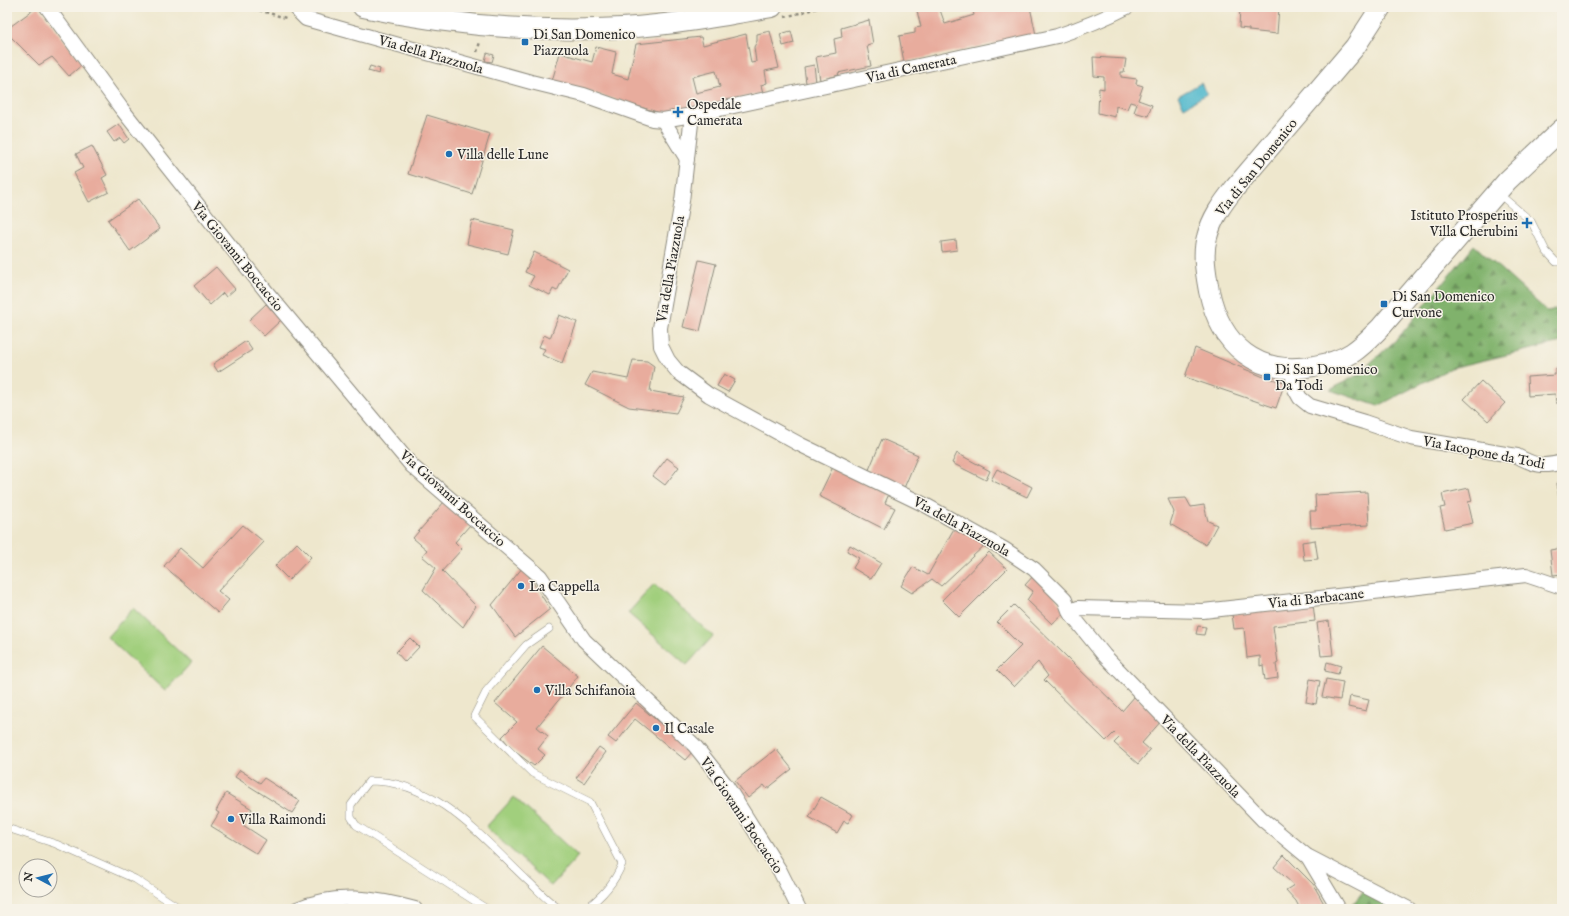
<svg xmlns="http://www.w3.org/2000/svg" width="1569" height="916" viewBox="0 0 1569 916" font-family="'IM FELL English',serif">
<style>
.forest{fill:url(#forest-firs);stroke:#566e4c}
.pitch{fill:#a1cf7d;stroke:#667d54}
.water{fill:#4fb8cc;stroke:#3d727c}
.building{fill:#e8ac9d;fill-rule:evenodd}
.lines{fill:none;stroke-linecap:round;stroke-linejoin:round}
.lane-casing{stroke:#8c897c;stroke-width:8}
.street-casing{stroke:#8c897c;stroke-width:16}
.secondary-casing{stroke:#8c897c;stroke-width:22}
.path{stroke:#8c897c;stroke-width:2.5;stroke-dasharray:3 3;stroke-linecap:butt}
.lane{stroke:#fff;stroke-width:7}
.street{stroke:#fff;stroke-width:14}
.secondary{stroke:#fff;stroke-width:20}
.poi-dot{fill:#1f6fb2;stroke:#f7f3e8;stroke-width:1.5}
.labels{text-anchor:middle;stroke-width:3;stroke-linejoin:round;paint-order:stroke}
.poi-label{font-size:14px;fill:#2b2b2b;stroke:#f7f3e8;text-anchor:start}
.street-label{font-size:14px;fill:#2b2b2b;stroke:#f7f3e8}
</style>
<defs>
<pattern id="forest-firs" width="22" height="20" patternUnits="userSpaceOnUse"><rect width="22" height="20" fill="#80b26c"/><path d="M5 1l3.5 6h-7zM16 11l3.5 6h-7z" fill="#699159"/></pattern>
</defs>
<rect width="100%" height="100%" fill="#f7f3e8"/>
<filter id="ink" filterUnits="userSpaceOnUse"><feTurbulence type="fractalNoise" baseFrequency=".025" numOctaves="2"/><feDisplacementMap in="SourceGraphic" scale="8" xChannelSelector="R" yChannelSelector="G"/><feConvolveMatrix kernelMatrix="1 2 1 2 8 2 1 2 1" color-interpolation-filters="sRGB"/></filter>
<filter id="wash" filterUnits="userSpaceOnUse"><feTurbulence type="fractalNoise" baseFrequency=".012" numOctaves="4" result="noise"/><feDisplacementMap in="SourceGraphic" scale="16" xChannelSelector="R" yChannelSelector="G"/><feGaussianBlur stdDeviation="0.9" result="paint"/><feColorMatrix in="noise" values="0 0 0 0 0 0 0 0 0 0 0 0 0 0 0 0 0 1.4 0 .05"/><feComposite in="paint" operator="in"/></filter>
<g filter="url(#wash)">
<rect width="100%" height="100%" fill="#eee7cd"/>
<!-- forest -->
<g class="forest">
<polygon points="1474,245 1547,311 1562,308 1562,342 1451,368 1378,406 1330,390 1357,375 1398,338"/>
<polygon points="1369,884 1409,909 1349,909"/>
</g>
<!-- pitch -->
<g class="pitch">
<polygon points="654,584 713,636 687,665 628,613"/>
<polygon points="133,608 191,663 165,691 107,637"/>
<polygon points="514,797 578,856 551,886 486,827"/>
</g>
<!-- water -->
<polygon class="water" points="1201,83 1207,94 1184,107 1178,96"/>
<g id="blocks">
<!-- building -->
<g class="building">
<polygon points="37,7 38,7 83,64 69,76 52,57 39,65 7,33 7,29"/>
<polygon points="916,7 939,7 945,24 974,15 972,7 1030,7 1036,35 904,62 899,36 915,33 915,28 921,27"/>
<polygon points="1240,7 1279,7 1277,34 1249,31 1249,29 1239,28"/>
<polygon points="869,20 873,44 867,46 871,66 838,73 839,75 820,80 816,57 836,53 834,39 842,37 841,28"/>
<path d="M770,31L779,68L765,71L767,83L761,85L763,93L664,114L552,81L560,53L592,62L596,47L616,52L612,74L628,79L636,44L701,37L703,45L746,34L751,63L756,62L754,47L757,41V34ZM716,71L720,87L696,93L692,77Z"/>
<polygon points="791,31 794,43 783,46 780,34"/>
<polygon points="487,53 494,55 492,62 485,61"/>
<polygon points="1093,57 1126,59 1124,72 1121,72 1121,77 1137,79 1136,84 1143,86 1138,100 1152,105 1148,116 1134,112 1137,104 1130,102 1127,109 1116,106 1115,117 1098,113 1099,88 1104,89 1104,77 1094,76"/>
<polygon points="814,65 816,82 806,83 804,67"/>
<polygon points="370,66 380,69 379,74 368,71"/>
<polygon points="427,115 490,134 472,194 408,174"/>
<polygon points="119,124 129,139 124,143 120,138 114,142 107,132"/>
<polygon points="92,146 107,175 102,178 109,192 89,202 74,173 83,168 76,154"/>
<polygon points="138,199 160,229 130,251 108,220"/>
<polygon points="472,220 514,230 508,254 467,244"/>
<polygon points="956,240 957,250 942,252 941,242"/>
<polygon points="534,252 568,269 557,291 553,289 550,295 529,285 534,276 525,272"/>
<polygon points="699,260 716,264 700,331 683,327"/>
<polygon points="216,267 235,289 226,297 223,293 210,305 194,286"/>
<polygon points="266,304 281,320 264,336 249,320"/>
<polygon points="559,315 577,322 562,363 542,355 545,349 539,347 544,335 550,338"/>
<polygon points="246,341 252,350 218,372 213,364"/>
<polygon points="1195,348 1266,378 1285,382 1276,408 1185,377"/>
<polygon points="633,360 647,361 654,366 650,391 684,397 676,413 629,407 585,385 592,372 628,379"/>
<polygon points="1562,368 1562,403 1556,403 1555,394 1528,396 1527,377 1555,375 1555,369"/>
<polygon points="724,374 735,380 728,392 717,386"/>
<polygon points="1481,381 1505,403 1488,421 1464,399"/>
<polygon points="882,439 918,455 904,488 868,472"/>
<polygon points="957,453 990,471 986,480 952,463"/>
<polygon points="667,458 679,467 665,485 653,476"/>
<polygon points="833,467 889,494 885,503 895,508 884,529 819,496"/>
<polygon points="997,469 1032,487 1027,497 991,480"/>
<polygon points="1562,482 1562,520 1561,520 1557,483"/>
<polygon points="1469,488 1472,501 1468,502 1473,523 1445,529 1440,508 1445,507 1442,494"/>
<polygon points="1367,492 1369,525 1311,528 1310,511 1316,511 1315,495"/>
<polygon points="1186,498 1191,507 1204,505 1208,521 1217,525 1206,545 1170,524 1174,512 1168,499"/>
<polygon points="444,502 470,525 455,542 462,549 442,571 476,606 463,627 423,590 436,568 422,556 427,550 413,538"/>
<polygon points="243,525 264,542 218,591 229,600 218,613 164,566 180,548 203,568"/>
<polygon points="956,525 987,543 941,586 932,579 912,593 901,586 913,567 928,575"/>
<polygon points="1315,540 1318,559 1304,560 1302,542"/>
<polygon points="297,543 311,557 289,580 275,566"/>
<polygon points="850,545 881,563 871,579 853,568 859,558 847,551"/>
<polygon points="1562,548 1562,574 1553,575 1550,550"/>
<polygon points="989,552 1007,569 959,617 942,600"/>
<polygon points="523,567 550,609 515,637 492,605"/>
<polygon points="1034,575 1051,590 1065,612 1052,624 1027,600 1033,591 1025,585"/>
<polygon points="1313,604 1315,621 1273,626 1278,663 1276,664 1278,678 1265,680 1263,665 1260,666 1260,656 1247,658 1244,628 1234,629 1232,614"/>
<polygon points="1014,605 1122,711 1135,696 1162,720 1142,743 1150,750 1138,764 1114,743 1119,738 1114,733 1106,741 1044,680 1048,676 1038,662 1014,687 997,670 1021,646 997,622"/>
<polygon points="1329,621 1333,655 1321,656 1317,623"/>
<polygon points="1198,626 1206,627 1204,635 1196,634"/>
<polygon points="410,638 419,647 405,662 396,652"/>
<polygon points="542,646 578,676 537,727 548,736 538,749 545,755 534,766 513,750 502,737 517,722 495,703"/>
<polygon points="1327,662 1341,666 1338,674 1325,671"/>
<polygon points="1310,679 1320,681 1316,704 1306,702"/>
<polygon points="1326,679 1343,682 1340,700 1322,697"/>
<polygon points="1350,696 1369,700 1366,711 1348,707"/>
<polygon points="636,703 693,751 685,760 635,719 616,743 608,737"/>
<polygon points="599,747 606,752 584,783 576,778"/>
<polygon points="776,749 792,769 767,789 764,785 748,798 735,781"/>
<polygon points="240,770 260,783 264,778 300,801 292,813 235,777"/>
<polygon points="226,793 252,809 243,825 266,840 257,854 211,826 219,813 216,811"/>
<polygon points="821,797 853,815 848,823 844,821 837,833 809,817"/>
<polygon points="1284,855 1313,884 1327,909 1300,909 1296,901 1286,890 1294,885 1274,867"/>
</g>
</g>
</g>
<g filter="url(#ink)">
<use href="#blocks" fill-opacity="0" stroke="#8c897c" stroke-width="1"/>
<g class="lines">
<!-- lane casing -->
<g class="lane-casing">
<g id="lane">
<polyline points="1499,194 1531,221 1546,251 1556,262 1562,262"/>
<path d="M549,629L526,645L487,690L474,716L532,773L590,802L622,864C614,884 602,897 585,909"/>
<polyline points="7,828 56,844 135,879 181,909"/>
<path d="M487,909L356,825L351,817V805L369,781C436,780 483,839 528,881C538,890 548,902 560,909"/>
</g>
</g>
<!-- street casing -->
<g class="street-casing">
<g id="street">
<polyline points="47,7 121,108 269,295 412,466 540,576 584,640 695,746 726,785 780,871 799,909"/>
<path d="M297,7L299,12L306,19L531,82L584,95L652,119L663,120L692,115L1057,36C1081,28 1104,19 1127,7"/>
<polyline points="692,115 682,201 660,328 661,346 668,360 678,372 709,395 799,444 927,506 1004,549 1034,569 1065,600 1070,613 1104,655 1262,819 1308,857 1339,909"/>
<polyline points="663,120 687,159"/>
<path d="M1294,368L1293,381L1295,389L1300,398L1310,406L1364,422L1411,438L1517,456C1534,465 1543,468 1562,462"/>
<polyline points="1070,613 1078,608 1203,611 1526,575 1562,587"/>
<polyline points="1309,857 1409,909"/>
<path d="M297,909C335,892 375,898 415,909"/>
</g>
</g>
<!-- secondary casing -->
<g class="secondary-casing">
<g id="secondary">
<path d="M363,7C448,25 535,33 622,28C672,25 722,16 772,7"/>
<path d="M1381,7L1355,47L1234,189C1222,204 1212,218 1207,237C1202,254 1206,274 1209,291C1221,346 1257,377 1314,366C1327,364 1341,360 1352,353C1363,346 1372,336 1381,327L1507,181L1562,129"/>
</g>
</g>
<!-- path -->
<g class="path">
<polyline points="248,7 286,18"/>
<polyline points="785,17 821,7"/>
<polyline points="477,52 480,42"/>
</g>
<!-- lane -->
<use href="#lane" class="lane"/>
<!-- street -->
<use href="#street" class="street"/>
<!-- secondary -->
<use href="#secondary" class="secondary"/>
</g>
</g>
<!-- markers -->
<g class="poi-dot">
<rect x="521" y="38" width="8" height="8" rx="2"/>
<path d="M676 106h4v4h4v4h-4v4h-4v-4h-4v-4h4z"/>
<circle cx="449" cy="154" r="4"/>
<path d="M1525 217h4v4h4v4h-4v4h-4v-4h-4v-4h4z"/>
<rect x="1380" y="300" width="8" height="8" rx="2"/>
<rect x="1263" y="373" width="8" height="8" rx="2"/>
<circle cx="521" cy="586" r="4"/>
<circle cx="537" cy="690" r="4"/>
<circle cx="656" cy="728" r="4"/>
<circle cx="231" cy="819" r="4"/>
</g>
<g class="labels">
<!-- poi labels -->
<g class="poi-label">
<text x="533" y="39">Di San Domenico<tspan x="533" dy="16">Piazzuola</tspan></text>
<text x="687" y="109">Ospedale<tspan x="687" dy="16">Camerata</tspan></text>
<text x="457" y="159">Villa delle Lune</text>
<text x="1518" y="220" text-anchor="end">Istituto Prosperius<tspan x="1518" dy="16">Villa Cherubini</tspan></text>
<text x="1392" y="301">Di San Domenico<tspan x="1392" dy="16">Curvone</tspan></text>
<text x="1275" y="374">Di San Domenico<tspan x="1275" dy="16">Da Todi</tspan></text>
<text x="529" y="591">La Cappella</text>
<text x="545" y="695">Villa Schifanoia</text>
<text x="664" y="733">Il Casale</text>
<text x="239" y="824">Villa Raimondi</text>
</g>
<!-- street labels -->
<g class="street-label">
<text transform="translate(431 54) rotate(16)" y="5">Via della Piazzuola</text>
<text transform="translate(911 68) rotate(-12)" y="5">Via di Camerata</text>
<text transform="translate(1256 167) rotate(-51)" y="5">Via di San Domenico</text>
<text transform="translate(238 256) rotate(51)" y="5">Via Giovanni Boccaccio</text>
<text transform="translate(670 269) rotate(-80)" y="5">Via della Piazzuola</text>
<text transform="translate(1484 452) rotate(11)" y="5">Via Iacopone da Todi</text>
<text transform="translate(453 498) rotate(42)" y="5">Via Giovanni Boccaccio</text>
<text transform="translate(962 526) rotate(29)" y="5">Via della Piazzuola</text>
<text transform="translate(1316 598) rotate(-6)" y="5">Via di Barbacane</text>
<text transform="translate(1201 756) rotate(46)" y="5">Via della Piazzuola</text>
<text transform="translate(742 815) rotate(56)" y="5">Via Giovanni Boccaccio</text>
</g>
</g>
<!-- margin -->
<rect width="1569" height="916" fill="none" stroke="#f7f3e8" stroke-width="24"/>
<!-- north arrow -->
<g transform="translate(38 878) rotate(277)"><circle r="19" fill="#f7f3e8" stroke="#a5a39c"/>
<path d="M0-3L7 15L0 10L-7 15Z" fill="#1f6fb2"/>
<text y="-6" font-size="11" font-weight="bold" text-anchor="middle" fill="#2b2b2b">N</text>
</g>
</svg>
